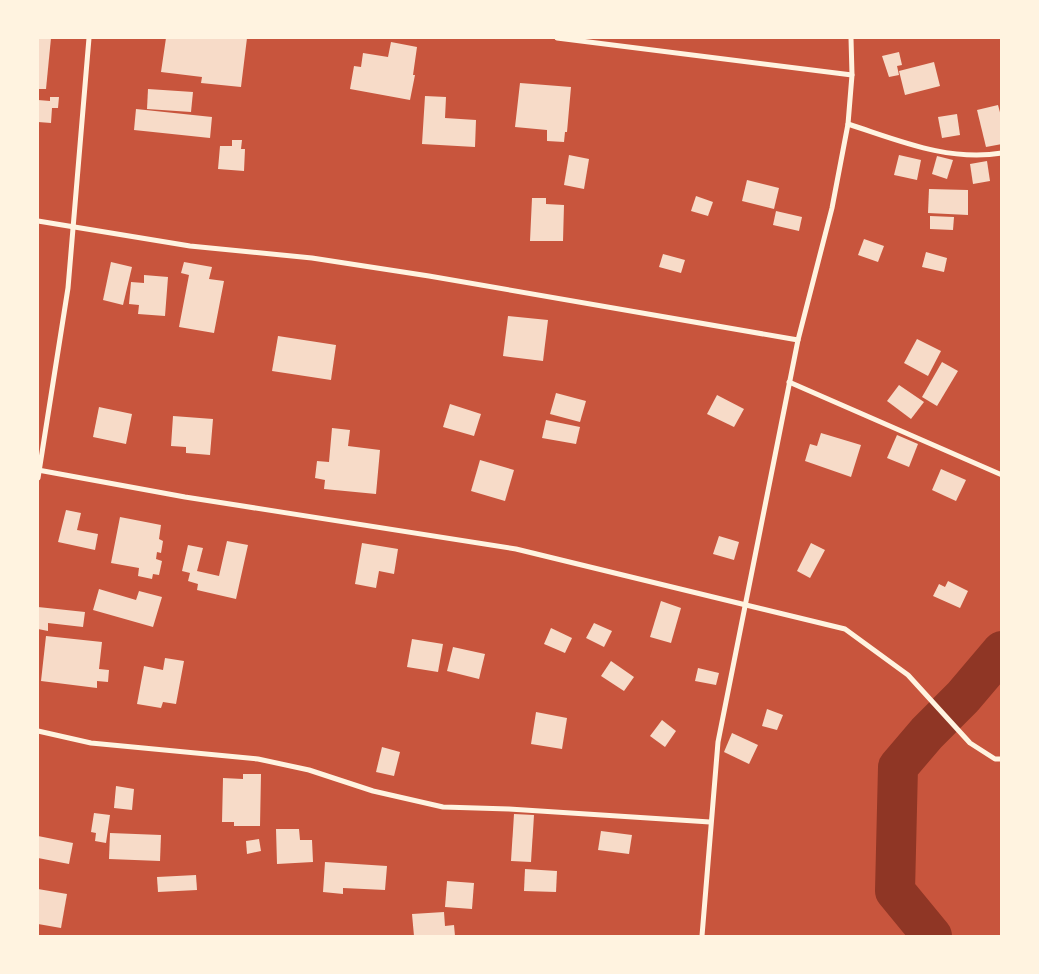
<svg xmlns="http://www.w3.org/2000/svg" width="1039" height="974" viewBox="0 0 1039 974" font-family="Manrope,sans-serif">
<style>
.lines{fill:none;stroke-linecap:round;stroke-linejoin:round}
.river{stroke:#8f3625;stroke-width:40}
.building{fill:#f7dbc8}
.minor{stroke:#fff3e0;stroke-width:5}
</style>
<rect width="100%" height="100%" fill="#c8553d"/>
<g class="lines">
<!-- river -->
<polyline class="river" points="932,936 895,891 898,767 927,733 963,697 1002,651"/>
</g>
<!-- building -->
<g class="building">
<polygon points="38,38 51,38 46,89 38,89"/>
<polygon points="166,38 247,38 241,87 201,83 202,77 161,72"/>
<polygon points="391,42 417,47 413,75 415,75 410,100 350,89 354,66 361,67 363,53 388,57"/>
<polygon points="899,52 902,65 897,66 899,75 889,77 882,56"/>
<polygon points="934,62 940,86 905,95 899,71"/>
<polygon points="520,83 571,87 567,132 565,132 564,142 547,141 547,130 515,127"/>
<polygon points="148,89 193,92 191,112 147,109"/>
<polygon points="425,96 446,97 445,118 476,120 475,147 422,144"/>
<polygon points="50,97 59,97 58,108 52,108 51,123 38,122 38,100 50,101"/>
<polygon points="998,105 1002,120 1002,144 986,147 977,110"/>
<polygon points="136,109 212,117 210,138 134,130"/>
<polygon points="957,114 960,135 942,138 938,117"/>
<polygon points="232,140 242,140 241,149 245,149 244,171 218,169 220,146 232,146"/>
<polygon points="569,155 589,159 584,189 564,185"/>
<polygon points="899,155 921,160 917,180 894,175"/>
<polygon points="937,156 953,160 947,179 932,174"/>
<polygon points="987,161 990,181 973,184 970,164"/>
<polygon points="747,180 779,188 774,209 742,201"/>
<polygon points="929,189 968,190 968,215 928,213"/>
<polygon points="696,196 713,202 708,216 691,211"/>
<polygon points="532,198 546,198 546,204 564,205 563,241 530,241"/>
<polygon points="776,211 802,217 799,231 773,225"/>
<polygon points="930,216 954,217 953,230 930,229"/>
<polygon points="864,239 884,246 878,262 858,255"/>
<polygon points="926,252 947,258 944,272 922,267"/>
<polygon points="663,254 685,260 681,273 659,267"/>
<polygon points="111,262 132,267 123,305 103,300"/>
<polygon points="184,262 212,267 209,279 224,281 214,333 179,327 189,275 181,273"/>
<polygon points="144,275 168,277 165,316 138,314 139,305 129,304 131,282 144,283"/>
<polygon points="508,316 548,320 543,361 503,356"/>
<polygon points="278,336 336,345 331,380 272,371"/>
<polygon points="917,339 941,351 928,376 904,363"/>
<polygon points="942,362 958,371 937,406 922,397"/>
<polygon points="899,385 924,402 911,419 887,401"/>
<polygon points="556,393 586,401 580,422 550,414"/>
<polygon points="717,395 744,409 734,427 707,414"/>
<polygon points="450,404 481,414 474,436 443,427"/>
<polygon points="99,407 132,414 126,444 93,437"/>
<polygon points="173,416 213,419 210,455 186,453 186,447 171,446"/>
<polygon points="546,420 580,427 576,444 542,438"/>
<polygon points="332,428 350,430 348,446 380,450 376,494 324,489 325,480 315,478 317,461 329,462"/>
<polygon points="821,433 861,445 851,477 805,461 810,444 817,446"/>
<polygon points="897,435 918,444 909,467 887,458"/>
<polygon points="480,460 514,470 505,501 471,491"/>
<polygon points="941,469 966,480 956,501 932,490"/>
<polygon points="66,510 81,513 77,530 98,534 95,550 58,542"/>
<polygon points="120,517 161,525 159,539 163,541 161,553 157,552 156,559 162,561 159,575 153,574 152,579 138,576 139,568 111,563"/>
<polygon points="719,536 739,542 734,560 713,554"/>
<polygon points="227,541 248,545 236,599 197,590 198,584 188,581 190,573 182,571 188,545 203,548 197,571 219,576"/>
<polygon points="362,543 398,549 394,574 379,571 376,588 355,584"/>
<polygon points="811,543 825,550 810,578 797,571"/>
<polygon points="948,581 968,591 960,608 933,596 939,584 945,587"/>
<polygon points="99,589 136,600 139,591 162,597 153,627 93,610"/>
<polygon points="661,601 681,608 671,643 650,637"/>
<polygon points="38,607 85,612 83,627 48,623 48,631 38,629"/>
<polygon points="594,623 612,631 604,647 586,638"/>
<polygon points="551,628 572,638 565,653 544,644"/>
<polygon points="46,636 102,642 99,669 109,670 108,682 97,681 97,688 41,681"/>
<polygon points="412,639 443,644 438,672 407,667"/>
<polygon points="453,647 485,654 479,679 447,671"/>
<polygon points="165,658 184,661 176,704 163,702 161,708 137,704 144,666 163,670"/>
<polygon points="611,661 634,677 624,691 601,676"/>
<polygon points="698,668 719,673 716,685 695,681"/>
<polygon points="767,709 783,715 777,730 762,726"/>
<polygon points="536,712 567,718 562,749 531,744"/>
<polygon points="662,720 676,731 665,747 650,736"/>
<polygon points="732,733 758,745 749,764 724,752"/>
<polygon points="382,747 400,752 394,776 376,772"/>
<polygon points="243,774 261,774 260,826 234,826 234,822 222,822 223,778 243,779"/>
<polygon points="116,786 134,789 132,810 114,808"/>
<polygon points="94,813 110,815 106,843 95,841 96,833 91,832"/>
<polygon points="514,814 534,815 531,862 511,861"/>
<polygon points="276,829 299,829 300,840 312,840 313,862 277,864"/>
<polygon points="601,831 632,835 629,854 598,850"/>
<polygon points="110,833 161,835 160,861 109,859"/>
<polygon points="38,836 73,843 69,864 38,858"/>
<polygon points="259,839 261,851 247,854 246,841"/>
<polygon points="325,862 387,866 385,890 343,888 343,894 323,892"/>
<polygon points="525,869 557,871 556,892 524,891"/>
<polygon points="196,875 197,890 158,892 157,877"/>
<polygon points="447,881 474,883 472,909 445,907"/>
<polygon points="38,889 67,894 61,928 38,924"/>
<polygon points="444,912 445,926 454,925 455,936 414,936 412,914"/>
</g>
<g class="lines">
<!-- minor -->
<g class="minor">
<polyline points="557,38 852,75"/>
<path d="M848,124C898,140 948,162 1002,153"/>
<polyline points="38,221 190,246 312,258 429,276 798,340"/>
<polyline points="789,382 1002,475"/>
<polyline points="38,470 185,497 516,549 845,629 908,675 970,743 995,759 1002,759"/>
<polyline points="38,478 68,288 89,38"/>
<polyline points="38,731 91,743 258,759 309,770 373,791 443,807 509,809 710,822"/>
<polyline points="702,936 718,742 798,340 832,208 848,124 852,75 851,38"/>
</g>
</g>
<!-- border -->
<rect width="1039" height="974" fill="none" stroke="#fff3e0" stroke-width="78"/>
</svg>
